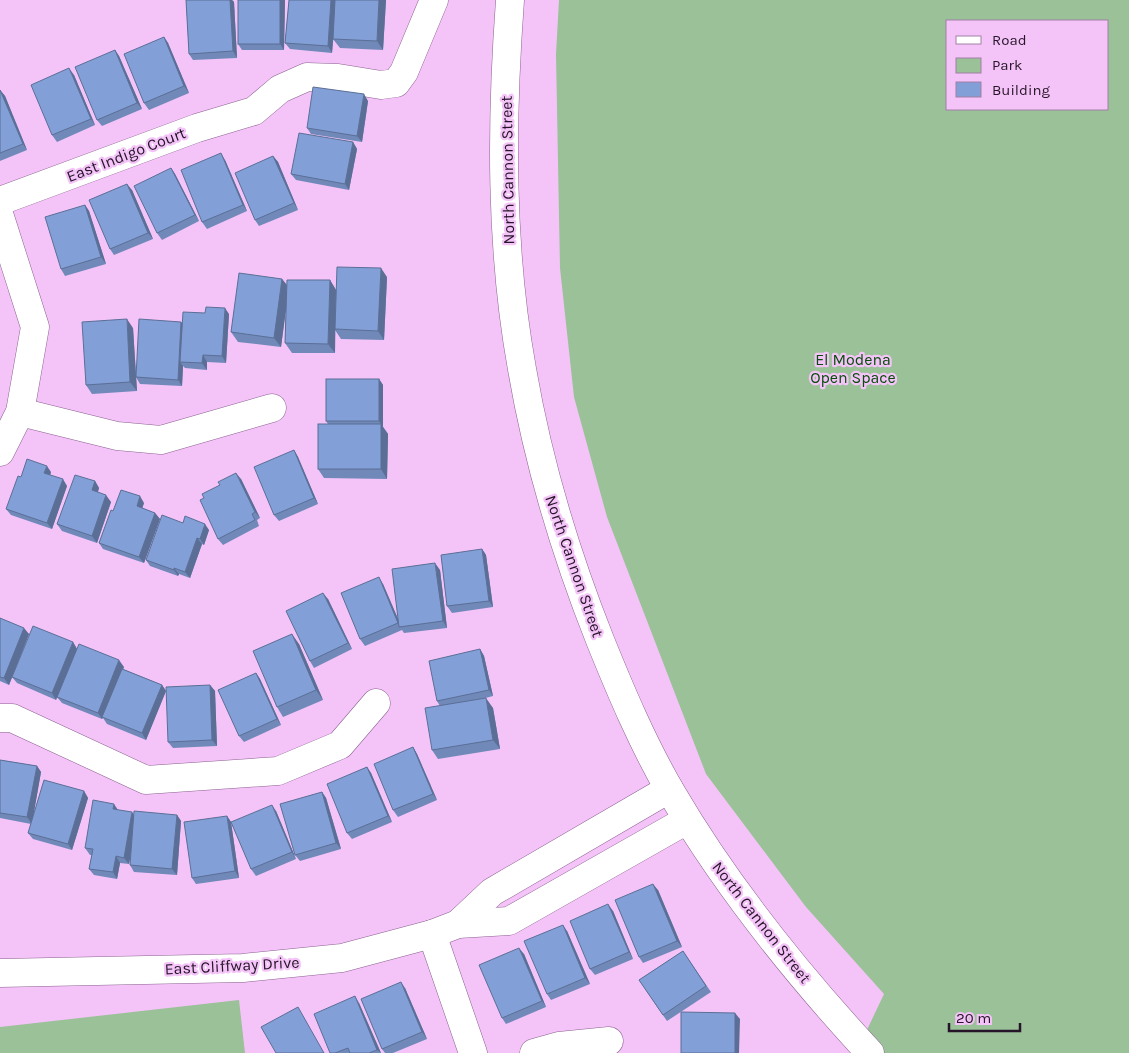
<svg xmlns="http://www.w3.org/2000/svg" width="1129" height="1053" viewBox="0 0 1129 1053" font-family="Karla,sans-serif">
<style>
.green{fill:#9ac198;fill-rule:evenodd}
.lines{fill:none;stroke-linecap:round;stroke-linejoin:round}
.minor-casing{stroke:#8b6190;stroke-width:29}
.major-casing{stroke:#8b6190;stroke-width:29}
.minor{stroke:#fff;stroke-width:28}
.major{stroke:#fff;stroke-width:28}
.wall{fill:#7089b9}
.shaded-wall{fill:#5b6f96}
.building{fill:#829fd7;stroke:#5b6f96}
.labels{text-anchor:middle;stroke-width:4.5;stroke-linejoin:round;paint-order:stroke}
.street-label{font-size:16px;fill:#261528;stroke:#f4c4f8}
.park-label{font-size:16px;fill:#064e0a;stroke:#f4c4f8}
</style>
<rect width="100%" height="100%" fill="#f4c4f8"/>
<!-- green -->
<g class="green">
<path d="M559,0H1129V1053H856L884,994L806,907L706,774L607,517L574,397L560,268L556,54ZM948,21H1108V109H948Z"/>
<polygon points="239,1000 245,1053 0,1053 0,1027"/>
</g>
<g class="lines">
<!-- minor casing -->
<g class="minor-casing">
<g id="minor">
<polyline points="0,201 197,128 254,111 280,89 307,77 338,78 381,85 396,83 404,72 434,0"/>
<polyline points="0,217 35,327 20,412 0,452"/>
<polyline points="20,412 117,436 161,440 272,408"/>
<polyline points="0,718 12,718 146,780 278,771 340,745 376,703"/>
<polyline points="458,924 492,892 669,789"/>
<polyline points="432,934 473,1053"/>
<polyline points="0,973 243,968 342,958 432,934 458,924 509,921 687,820"/>
<polyline points="534,1053 559,1046 609,1041"/>
</g>
</g>
<!-- major casing -->
<g class="major-casing">
<path id="major" d="M510,0C501,122 500,248 522,369C538,462 565,552 600,640C621,692 643,744 671,792C726,886 796,973 870,1053"/>
</g>
<!-- minor -->
<use href="#minor" class="minor"/>
<!-- major -->
<use href="#major" class="major"/>
</g>
<!-- wall -->
<g class="wall">
<polygon points="186,0 232,0 234,2 237,58 193,60 189,54"/>
<polygon points="285,0 284,50 242,50 238,44"/>
<polygon points="289,0 386,0 383,50 340,48 333,39 334,32 332,53 290,49 285,43"/>
<polygon points="164,37 168,43 189,93 149,110 144,103"/>
<polygon points="115,50 119,56 142,109 102,126 97,120"/>
<polygon points="74,75 95,125 57,142 52,135"/>
<polygon points="0,90 5,96 27,150 0,161"/>
<polygon points="368,101 362,142 311,134 307,128"/>
<polygon points="353,142 357,149 349,190 296,180 291,174"/>
<polygon points="273,156 278,162 298,210 259,226 255,220"/>
<polygon points="225,160 247,211 207,229 202,222"/>
<polygon points="171,168 175,174 199,221 162,240 157,233"/>
<polygon points="132,190 153,239 114,255 110,249"/>
<polygon points="85,205 89,211 106,264 65,276 61,269"/>
<polygon points="387,277 384,340 341,339 335,330 335,353 292,353 285,343 286,307 281,347 238,342 231,332 282,279 287,285 330,280 336,290"/>
<polygon points="229,314 226,363 207,362 207,370 185,368 183,366 182,386 140,384 136,377 137,391 92,394 86,385 133,328 136,376 181,322 183,324"/>
<polygon points="379,379 383,385 383,427 388,434 387,479 324,478 318,469 328,424 326,421"/>
<polygon points="294,450 298,457 318,504 279,521 274,515"/>
<polygon points="51,472 50,475 67,486 52,529 11,515 6,509"/>
<polygon points="241,479 260,518 257,520 259,526 223,545 218,539"/>
<polygon points="95,481 99,488 98,492 111,502 97,543 62,531 57,524"/>
<polygon points="144,503 142,508 155,513 160,519 144,563 103,549 99,543 113,511"/>
<polygon points="183,523 209,530 204,545 202,544 190,578 179,574 178,576 150,566 146,560"/>
<polygon points="482,549 486,555 493,607 452,613 447,606"/>
<polygon points="440,570 447,628 404,633 402,630 365,646 360,639 383,584 399,621"/>
<polygon points="328,599 352,649 314,668 310,661"/>
<polygon points="0,618 29,634 9,685 0,681"/>
<polygon points="73,642 77,649 124,667 123,669 162,685 166,691 146,740 107,724 103,718 102,719 62,703 57,697 56,700 17,683 12,677"/>
<polygon points="299,644 323,700 283,717 277,707"/>
<polygon points="480,649 484,656 493,696 478,700 493,708 500,749 438,759 432,750 440,706 437,701"/>
<polygon points="256,673 260,679 281,725 244,742 239,736"/>
<polygon points="210,685 215,691 217,746 173,748 168,742"/>
<polygon points="413,747 417,754 437,800 398,817 393,810"/>
<polygon points="0,760 37,766 41,772 33,816 84,791 88,798 72,850 33,839 28,833 31,824 0,818"/>
<polygon points="367,767 371,773 392,822 352,839 347,833"/>
<polygon points="322,792 326,798 341,849 300,861 295,855"/>
<polygon points="118,810 134,815 177,815 181,821 177,875 134,872 130,865 131,852 129,864 120,863 117,879 94,875 89,869 92,855 90,855 85,848"/>
<polygon points="276,811 296,859 256,876 251,869"/>
<polygon points="227,816 231,822 239,878 196,884 192,878"/>
<polygon points="658,890 682,947 643,963 639,957"/>
<polygon points="613,911 633,959 595,975 590,969"/>
<polygon points="567,931 590,984 551,1000 547,994"/>
<polygon points="683,951 711,992 667,1021 639,980"/>
<polygon points="524,954 546,1007 506,1024 502,1018"/>
<polygon points="405,988 427,1039 393,1053 385,1053 382,1049"/>
<polygon points="359,1003 381,1053 330,1053"/>
</g>
<!-- shaded-wall -->
<g class="shaded-wall">
<polygon points="230,0 232,0 234,2 237,58 233,51"/>
<polygon points="280,0 285,0 284,50 280,44"/>
<polygon points="331,0 336,0 332,53 328,46"/>
<polygon points="379,0 386,0 383,50 377,41"/>
<polygon points="164,37 168,43 189,93 184,86"/>
<polygon points="115,50 119,56 142,109 137,103"/>
<polygon points="69,68 74,75 95,125 91,119"/>
<polygon points="0,90 5,96 27,150 23,144"/>
<polygon points="364,94 368,101 362,142 357,136"/>
<polygon points="353,142 357,149 349,190 345,184"/>
<polygon points="221,153 225,160 247,211 243,205"/>
<polygon points="273,156 278,162 298,210 294,203"/>
<polygon points="171,168 175,174 199,221 195,215"/>
<polygon points="127,184 132,190 153,239 148,233"/>
<polygon points="85,205 89,211 106,264 101,257"/>
<polygon points="381,268 387,277 384,340 378,331"/>
<polygon points="282,279 289,288 281,347 274,338"/>
<polygon points="330,280 336,290 335,353 328,344"/>
<polygon points="225,308 229,314 226,363 222,356"/>
<polygon points="127,319 133,328 137,391 130,382"/>
<polygon points="181,322 186,328 180,362 183,366 182,386 178,380"/>
<polygon points="203,355 207,362 207,370 202,363"/>
<polygon points="379,379 383,385 383,427 379,421"/>
<polygon points="381,424 388,434 387,479 381,469"/>
<polygon points="294,450 298,457 318,504 314,498"/>
<polygon points="47,466 51,472 49,479 44,473"/>
<polygon points="236,473 241,479 260,518 255,512"/>
<polygon points="63,479 67,486 52,529 47,523"/>
<polygon points="95,481 99,488 96,497 92,490"/>
<polygon points="106,495 111,502 97,543 92,536"/>
<polygon points="140,496 144,503 141,512 137,506"/>
<polygon points="155,513 160,519 144,563 139,557"/>
<polygon points="205,524 209,530 204,545 200,539"/>
<polygon points="197,538 202,544 190,578 185,572"/>
<polygon points="482,549 486,555 493,607 489,601"/>
<polygon points="435,563 440,570 447,628 443,621"/>
<polygon points="174,568 179,574 178,576 174,570"/>
<polygon points="379,577 383,584 401,626 400,627 398,623"/>
<polygon points="323,593 328,599 352,649 348,643"/>
<polygon points="24,628 29,634 9,685 4,678"/>
<polygon points="292,634 299,644 323,700 316,690"/>
<polygon points="73,642 77,649 56,700 52,693"/>
<polygon points="480,649 484,656 493,696 489,690"/>
<polygon points="119,660 124,667 102,719 98,713"/>
<polygon points="256,673 260,679 281,725 277,719"/>
<polygon points="162,685 166,691 146,740 142,733"/>
<polygon points="210,685 215,691 217,746 212,740"/>
<polygon points="486,698 493,708 500,749 493,740"/>
<polygon points="413,747 417,754 437,800 433,794"/>
<polygon points="37,766 41,772 32,824 27,817"/>
<polygon points="367,767 371,773 392,822 388,816"/>
<polygon points="84,791 88,798 72,850 68,844"/>
<polygon points="322,792 326,798 341,849 336,843"/>
<polygon points="114,804 118,810 113,809"/>
<polygon points="272,805 276,811 296,859 292,852"/>
<polygon points="132,812 137,819 129,864 124,858"/>
<polygon points="177,815 181,821 177,875 172,869"/>
<polygon points="227,816 231,822 239,878 235,871"/>
<polygon points="116,856 120,863 117,879 113,872"/>
<polygon points="653,884 658,890 682,947 677,941"/>
<polygon points="608,904 613,911 633,959 629,952"/>
<polygon points="563,925 567,931 590,984 585,978"/>
<polygon points="519,948 524,954 546,1007 542,1001"/>
<polygon points="401,982 405,988 427,1039 422,1032"/>
<polygon points="355,996 359,1003 381,1053 377,1050"/>
<polygon points="735,1013 740,1019 739,1053 735,1053"/>
</g>
<!-- building -->
<g class="building">
<polygon points="186,0 230,0 233,51 189,54"/>
<rect x="238" y="0" width="42" height="44"/>
<polygon points="289,0 331,0 328,46 285,43"/>
<polygon points="335,0 379,0 377,41 333,39"/>
<polygon points="164,37 184,86 144,103 124,54"/>
<polygon points="115,50 137,103 97,120 75,67"/>
<polygon points="69,68 91,119 52,135 31,85"/>
<polygon points="313,87 364,94 357,136 307,128"/>
<polygon points="0,90 23,144 0,153"/>
<polygon points="299,133 353,142 345,184 291,174"/>
<polygon points="221,153 243,205 202,222 181,170"/>
<polygon points="273,156 294,203 255,220 235,173"/>
<polygon points="171,168 195,215 157,233 134,186"/>
<polygon points="127,184 148,233 110,249 89,200"/>
<polygon points="85,205 101,257 61,269 45,217"/>
<polygon points="337,267 381,268 378,331 335,329"/>
<polygon points="239,273 282,279 274,338 231,332"/>
<polygon points="287,280 330,280 328,344 285,343"/>
<polygon points="206,307 225,308 222,356 203,355 202,363 180,362 183,312 205,313"/>
<polygon points="127,319 130,382 86,385 82,322"/>
<polygon points="139,319 181,322 178,380 136,377"/>
<rect x="326" y="379" width="53" height="42"/>
<rect x="318" y="424" width="63" height="45"/>
<polygon points="294,450 314,498 274,515 254,467"/>
<polygon points="27,459 47,466 44,473 63,479 47,523 6,509 18,476 21,477"/>
<polygon points="236,473 255,512 252,514 255,520 218,539 200,500 204,498 202,494 220,485 218,482"/>
<polygon points="75,475 95,481 92,490 106,495 92,536 57,524"/>
<polygon points="121,490 140,496 137,506 155,513 139,557 99,543 111,510 113,511"/>
<polygon points="162,515 183,523 185,516 205,524 200,539 197,538 185,572 174,568 174,570 146,560"/>
<polygon points="482,549 489,601 447,606 441,555"/>
<polygon points="435,563 443,621 399,627 392,569"/>
<polygon points="379,577 398,623 360,639 341,593"/>
<polygon points="323,593 348,643 310,661 286,611"/>
<polygon points="0,618 24,628 4,678 0,677"/>
<polygon points="33,626 73,642 52,693 12,677"/>
<polygon points="292,634 316,690 277,707 253,651"/>
<polygon points="79,644 119,660 98,713 57,697"/>
<polygon points="480,649 489,690 437,701 429,661"/>
<polygon points="122,669 162,685 142,733 102,717"/>
<polygon points="256,673 277,719 239,736 218,690"/>
<polygon points="210,685 212,740 168,742 166,687"/>
<polygon points="486,698 493,740 432,750 425,708"/>
<polygon points="413,747 433,794 393,810 374,764"/>
<polygon points="0,760 37,766 27,817 0,813"/>
<polygon points="367,767 388,816 347,833 327,784"/>
<polygon points="44,780 84,791 68,844 28,833"/>
<polygon points="322,792 336,843 295,855 280,804"/>
<polygon points="93,800 114,804 113,809 132,812 124,858 116,856 113,872 89,869 93,849 85,848"/>
<polygon points="272,805 292,852 251,869 231,822"/>
<polygon points="134,811 177,815 172,869 130,865"/>
<polygon points="227,816 235,871 192,878 184,822"/>
<polygon points="653,884 677,941 639,957 615,900"/>
<polygon points="608,904 629,952 590,969 570,921"/>
<polygon points="563,925 585,978 547,994 524,941"/>
<polygon points="519,948 542,1001 502,1018 479,965"/>
<polygon points="683,951 706,986 663,1015 639,980"/>
<polygon points="401,982 422,1032 382,1049 361,999"/>
<polygon points="355,996 377,1050 369,1053 350,1053 348,1048 335,1053 330,1053 314,1014"/>
<polygon points="298,1007 324,1053 276,1053 261,1027"/>
<polygon points="681,1012 735,1013 735,1053 681,1053"/>
</g>
<g class="labels">
<!-- street labels -->
<g class="street-label">
<text transform="translate(126 154) rotate(-21)" y="6">East Indigo Court</text>
<text transform="translate(507 170) rotate(-91)" y="6">North Cannon Street</text>
<text transform="translate(575 566) rotate(71)" y="6">North Cannon Street</text>
<text transform="translate(762 922) rotate(52)" y="6">North Cannon Street</text>
<text transform="translate(232 965) rotate(-3)" y="6">East Cliffway Drive</text>
</g>
<!-- park labels -->
<g class="park-label">
<text x="853" y="365">El Modena<tspan x="853" dy="18">Open Space</tspan></text>
</g>
</g>
<!-- legend -->
<rect x="946" y="20" width="162" height="90" fill="#f4c4f8" stroke="#a27ea5"/>
<rect x="956" y="36" width="25" height="8" fill="#ffffff" stroke="#a27ea5"/>
<text x="992" y="45" font-size="15" fill="#261528">Road</text>
<rect x="956" y="58" width="25" height="15" fill="#9ac198" stroke="#a27ea5"/>
<text x="992" y="70" font-size="15" fill="#261528">Park</text>
<rect x="956" y="82" width="25" height="15" fill="#829fd7" stroke="#a27ea5"/>
<text x="992" y="95" font-size="15" fill="#261528">Building</text>
<!-- scale -->
<path d="M949 1023v8h71v-8" fill="none" stroke="#261528" stroke-width="2.5"/>
<text x="956" y="1023" font-size="15" fill="#261528" stroke="#f4c4f8" stroke-width="4" paint-order="stroke">20 m</text>
</svg>
